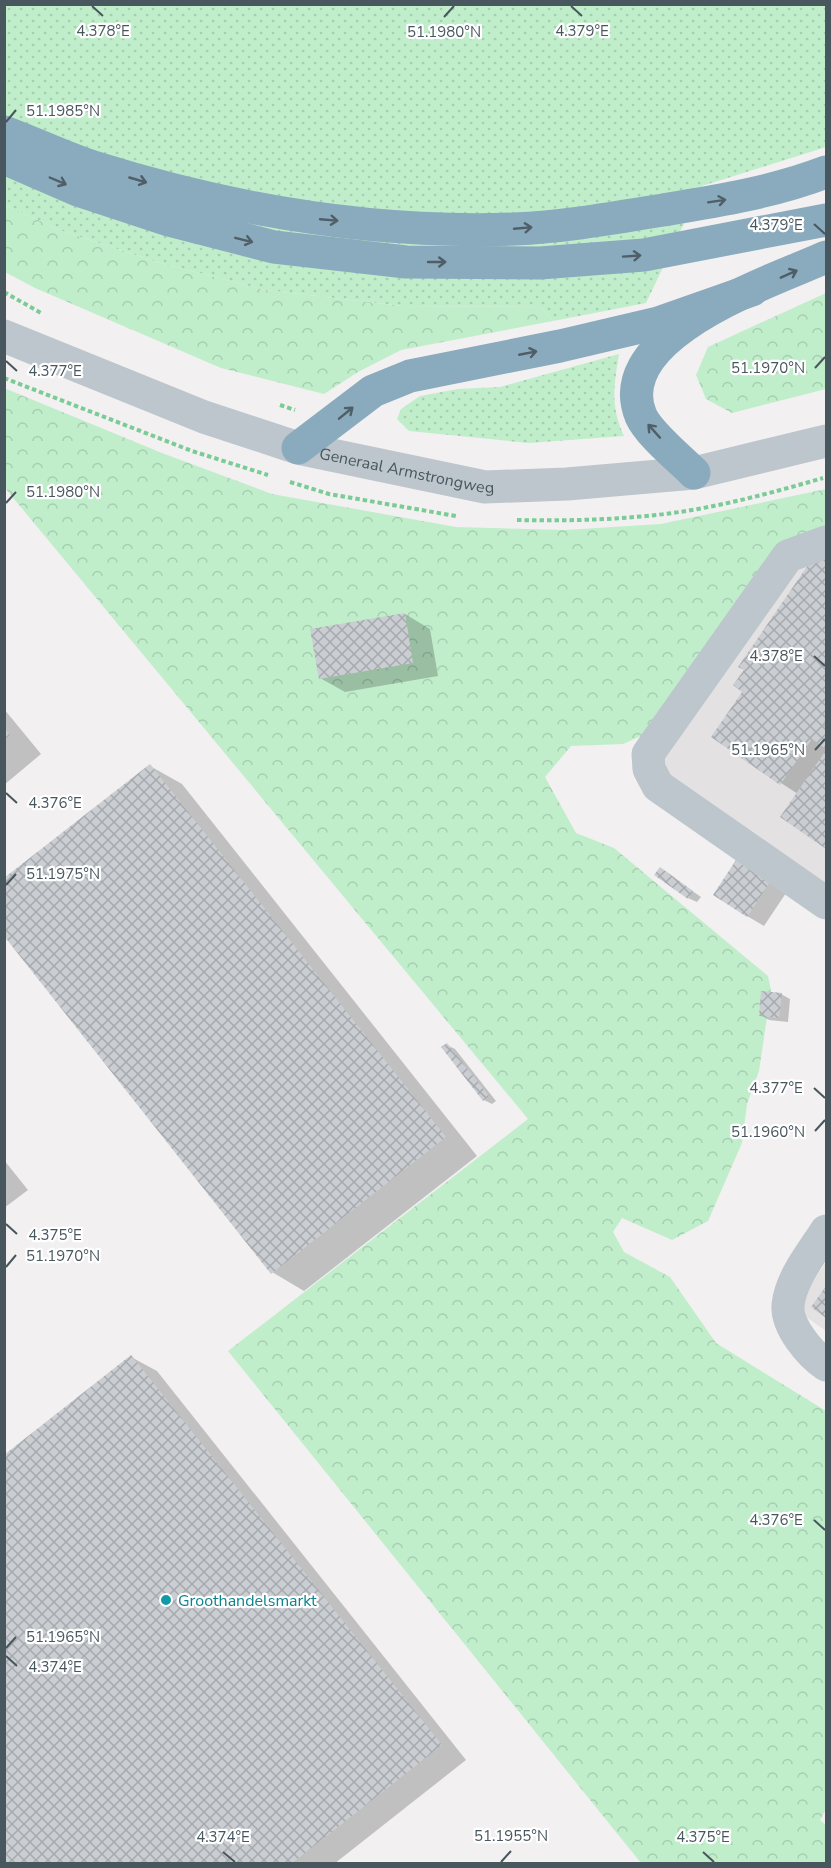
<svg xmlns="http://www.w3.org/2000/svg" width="831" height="1868" viewBox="0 0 831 1868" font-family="'Nunito Sans',sans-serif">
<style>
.education{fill:#e3e1e2}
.green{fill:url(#green-dots)}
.forest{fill:url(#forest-crowns)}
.shadow{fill:#0003}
.building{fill:url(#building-cross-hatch)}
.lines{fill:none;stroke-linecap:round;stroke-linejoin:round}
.path{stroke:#7acb96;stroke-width:4;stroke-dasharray:4.5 3;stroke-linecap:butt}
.minor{stroke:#bcc6cc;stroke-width:33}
.highway{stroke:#8aaabd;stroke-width:33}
.oneway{stroke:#4f5e67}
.ticks{fill:none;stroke:#48565d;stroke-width:2}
.culture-dot{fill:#0f9aa8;stroke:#fff;stroke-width:2}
.labels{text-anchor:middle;stroke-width:4.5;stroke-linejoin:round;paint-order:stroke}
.street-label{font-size:16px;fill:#48565d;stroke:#fff}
.culture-label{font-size:16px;fill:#0d838f;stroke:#fff;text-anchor:start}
.ticks-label{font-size:15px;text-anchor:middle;fill:#48565d;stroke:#fff;stroke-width:4.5;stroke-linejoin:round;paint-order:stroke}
</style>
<defs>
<pattern id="green-dots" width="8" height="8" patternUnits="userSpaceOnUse" patternTransform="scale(1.5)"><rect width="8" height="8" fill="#c0eecb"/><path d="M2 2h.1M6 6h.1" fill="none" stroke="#a6ceb1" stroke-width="1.8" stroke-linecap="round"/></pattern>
<pattern id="forest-crowns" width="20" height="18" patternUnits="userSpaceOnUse" patternTransform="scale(1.5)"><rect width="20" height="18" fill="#c0eecb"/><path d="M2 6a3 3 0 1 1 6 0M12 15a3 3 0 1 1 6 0" fill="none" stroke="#a6ceb1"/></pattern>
<pattern id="building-cross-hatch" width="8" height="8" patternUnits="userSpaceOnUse" patternTransform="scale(1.5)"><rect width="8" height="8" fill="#caced2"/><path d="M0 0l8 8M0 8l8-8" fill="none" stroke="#a6aaae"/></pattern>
</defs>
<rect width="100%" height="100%" fill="#f2f0f0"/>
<!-- education -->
<g class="education">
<polygon points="819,537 826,541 826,889 668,782 657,753"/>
<polygon points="826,1262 826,1331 795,1309"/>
</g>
<!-- green -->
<g class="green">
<polygon points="5,5 826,5 826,147 702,186 646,303 553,321 541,307 403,306 265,290 157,262 62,231 5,205"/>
<path d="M619,354C614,386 610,406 624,436L529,443L409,431L397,419L401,409L420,396L458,389L500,387Z"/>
</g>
<!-- forest -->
<g class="forest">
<polygon points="5,205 62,231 157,262 265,290 403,306 541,307 553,321 401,350 358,372 324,394 221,368 35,288 5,272"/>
<polygon points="826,293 826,389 732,413 706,399 696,375 708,347"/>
<polygon points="4,388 162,453 272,494 456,527 565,530 661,524 826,489 826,528 654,730 623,744 571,746 545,777 576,833 614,848 768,976 771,990 759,1071 747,1104 742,1143 708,1221 672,1240 622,1218 613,1232 624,1252 670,1277 716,1343 826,1411 826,1809 820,1820 826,1825 826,1863 641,1863 228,1351 528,1119 5,488"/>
</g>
<!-- shadow -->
<g class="shadow">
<polygon points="817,554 826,560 826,847 783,817 798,794 781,783 744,691"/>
<polygon points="405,614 430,629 438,676 345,692 320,678"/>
<polygon points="4,709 41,754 4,785"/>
<polygon points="150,766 182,784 477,1156 304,1291 272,1272"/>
<polygon points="736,862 786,893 764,926 747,916"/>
<polygon points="668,874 701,897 697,902 688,898"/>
<polygon points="781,994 790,999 788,1022 769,1020 760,1015"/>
<polygon points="447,1045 455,1049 496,1101 492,1104 484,1100"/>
<polygon points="4,1160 28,1190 4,1208"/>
<polygon points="131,1357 157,1371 466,1760 334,1864 4,1864"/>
</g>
<!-- building -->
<g class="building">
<polygon points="817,552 826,559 826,719 822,725 826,728 826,749 812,739 780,785 711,737 742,692 733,685 744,670 738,667"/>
<polygon points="405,613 413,663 319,679 310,629"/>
<polygon points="4,728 10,735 4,740"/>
<polygon points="826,750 826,849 780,817"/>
<polygon points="150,764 446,1137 271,1274 4,936 4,878"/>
<polygon points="736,860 770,882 747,917 713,895"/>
<polygon points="660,867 693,891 688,899 654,875"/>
<polygon points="761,991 782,993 779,1018 759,1016"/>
<polygon points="447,1043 489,1096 483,1101 441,1047"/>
<polygon points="826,1286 826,1318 811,1307"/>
<polygon points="131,1355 442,1745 291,1864 4,1864 4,1455"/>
</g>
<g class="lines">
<!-- path -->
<g class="path">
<polyline points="4,292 41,313"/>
<polyline points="4,378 192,451 268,475"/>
<polyline points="280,405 295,410"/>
<polyline points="290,482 329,494 456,516"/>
<path d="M517,520C563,521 610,520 656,515C712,509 768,494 823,478"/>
</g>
<!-- minor -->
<g class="minor">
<path id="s1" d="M4,336L204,417L298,448L485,487L567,484L694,473L826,441"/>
<polyline points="826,542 788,556 648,754 649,769 658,786 826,903"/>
<path d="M826,1231C812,1253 791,1278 788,1305C786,1326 810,1354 826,1365"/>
</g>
<!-- highway -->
<g class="highway">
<path d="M4,132C34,143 63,157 93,167C230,210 370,234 514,229C564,227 614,218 663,210C718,201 774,192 826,172"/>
<polyline points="4,158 78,190 169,220 274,247 406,262 540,263 644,255 826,220"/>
<polyline points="298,448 373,391 410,376 560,346 658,323 752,290"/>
<path d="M694,473C679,458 649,434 641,416C607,335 773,281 826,257"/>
</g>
</g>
<!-- one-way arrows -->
<defs><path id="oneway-shaft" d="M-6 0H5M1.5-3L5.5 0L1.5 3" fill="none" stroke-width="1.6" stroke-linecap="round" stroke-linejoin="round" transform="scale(1.5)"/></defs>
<g class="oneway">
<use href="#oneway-shaft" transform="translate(138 180) rotate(16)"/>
<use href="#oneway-shaft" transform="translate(58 181) rotate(23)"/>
<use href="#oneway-shaft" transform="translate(717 201) rotate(-9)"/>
<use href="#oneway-shaft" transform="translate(329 220) rotate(5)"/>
<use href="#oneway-shaft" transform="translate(523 228) rotate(-5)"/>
<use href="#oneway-shaft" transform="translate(244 240) rotate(14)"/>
<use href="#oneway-shaft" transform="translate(632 256) rotate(-4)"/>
<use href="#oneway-shaft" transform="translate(437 262)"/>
<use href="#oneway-shaft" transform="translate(789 274) rotate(-24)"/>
<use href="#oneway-shaft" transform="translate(528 353) rotate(-11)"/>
<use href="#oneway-shaft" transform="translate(346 413) rotate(-39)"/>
<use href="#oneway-shaft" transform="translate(654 431) rotate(-132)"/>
</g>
<!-- ticks -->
<path class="ticks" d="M92,6L103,16M571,6L582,16M444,17L454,6M6,122L16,110M814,224L825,234M6,361L17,371M815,368L825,357M6,503L16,492M814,656L825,666M815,750L825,739M6,793L17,803M6,885L16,874M814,1088L825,1098M815,1131L825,1120M6,1224L17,1234M6,1267L16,1255M814,1520L825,1530M6,1648L16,1637M6,1656L17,1666M223,1852L235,1862M703,1852L714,1862M501,1862L511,1851"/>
<!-- markers -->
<circle class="culture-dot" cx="166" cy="1600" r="6"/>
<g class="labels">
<!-- street labels -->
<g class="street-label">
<text dy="6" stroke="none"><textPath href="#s1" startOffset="426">Generaal Armstrongweg</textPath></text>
</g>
<!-- culture labels -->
<g class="culture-label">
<text x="178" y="1606">Groothandelsmarkt</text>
</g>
</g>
<g class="ticks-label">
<text x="103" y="36">4.378°E</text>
<text x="582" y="36">4.379°E</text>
<text x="444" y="37">51.1980°N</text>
<text x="63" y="116">51.1985°N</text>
<text x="776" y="230">4.379°E</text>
<text x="768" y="373">51.1970°N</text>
<text x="55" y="376">4.377°E</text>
<text x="63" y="497">51.1980°N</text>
<text x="776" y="661">4.378°E</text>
<text x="768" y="755">51.1965°N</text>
<text x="55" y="808">4.376°E</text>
<text x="63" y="879">51.1975°N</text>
<text x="776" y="1093">4.377°E</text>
<text x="768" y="1137">51.1960°N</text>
<text x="55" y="1240">4.375°E</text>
<text x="63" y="1261">51.1970°N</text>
<text x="776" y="1525">4.376°E</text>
<text x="63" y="1642">51.1965°N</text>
<text x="55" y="1672">4.374°E</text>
<text x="511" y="1841">51.1955°N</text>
<text x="223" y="1842">4.374°E</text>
<text x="703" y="1842">4.375°E</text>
</g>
<!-- border -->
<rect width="831" height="1868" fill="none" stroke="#48565d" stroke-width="12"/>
</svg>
